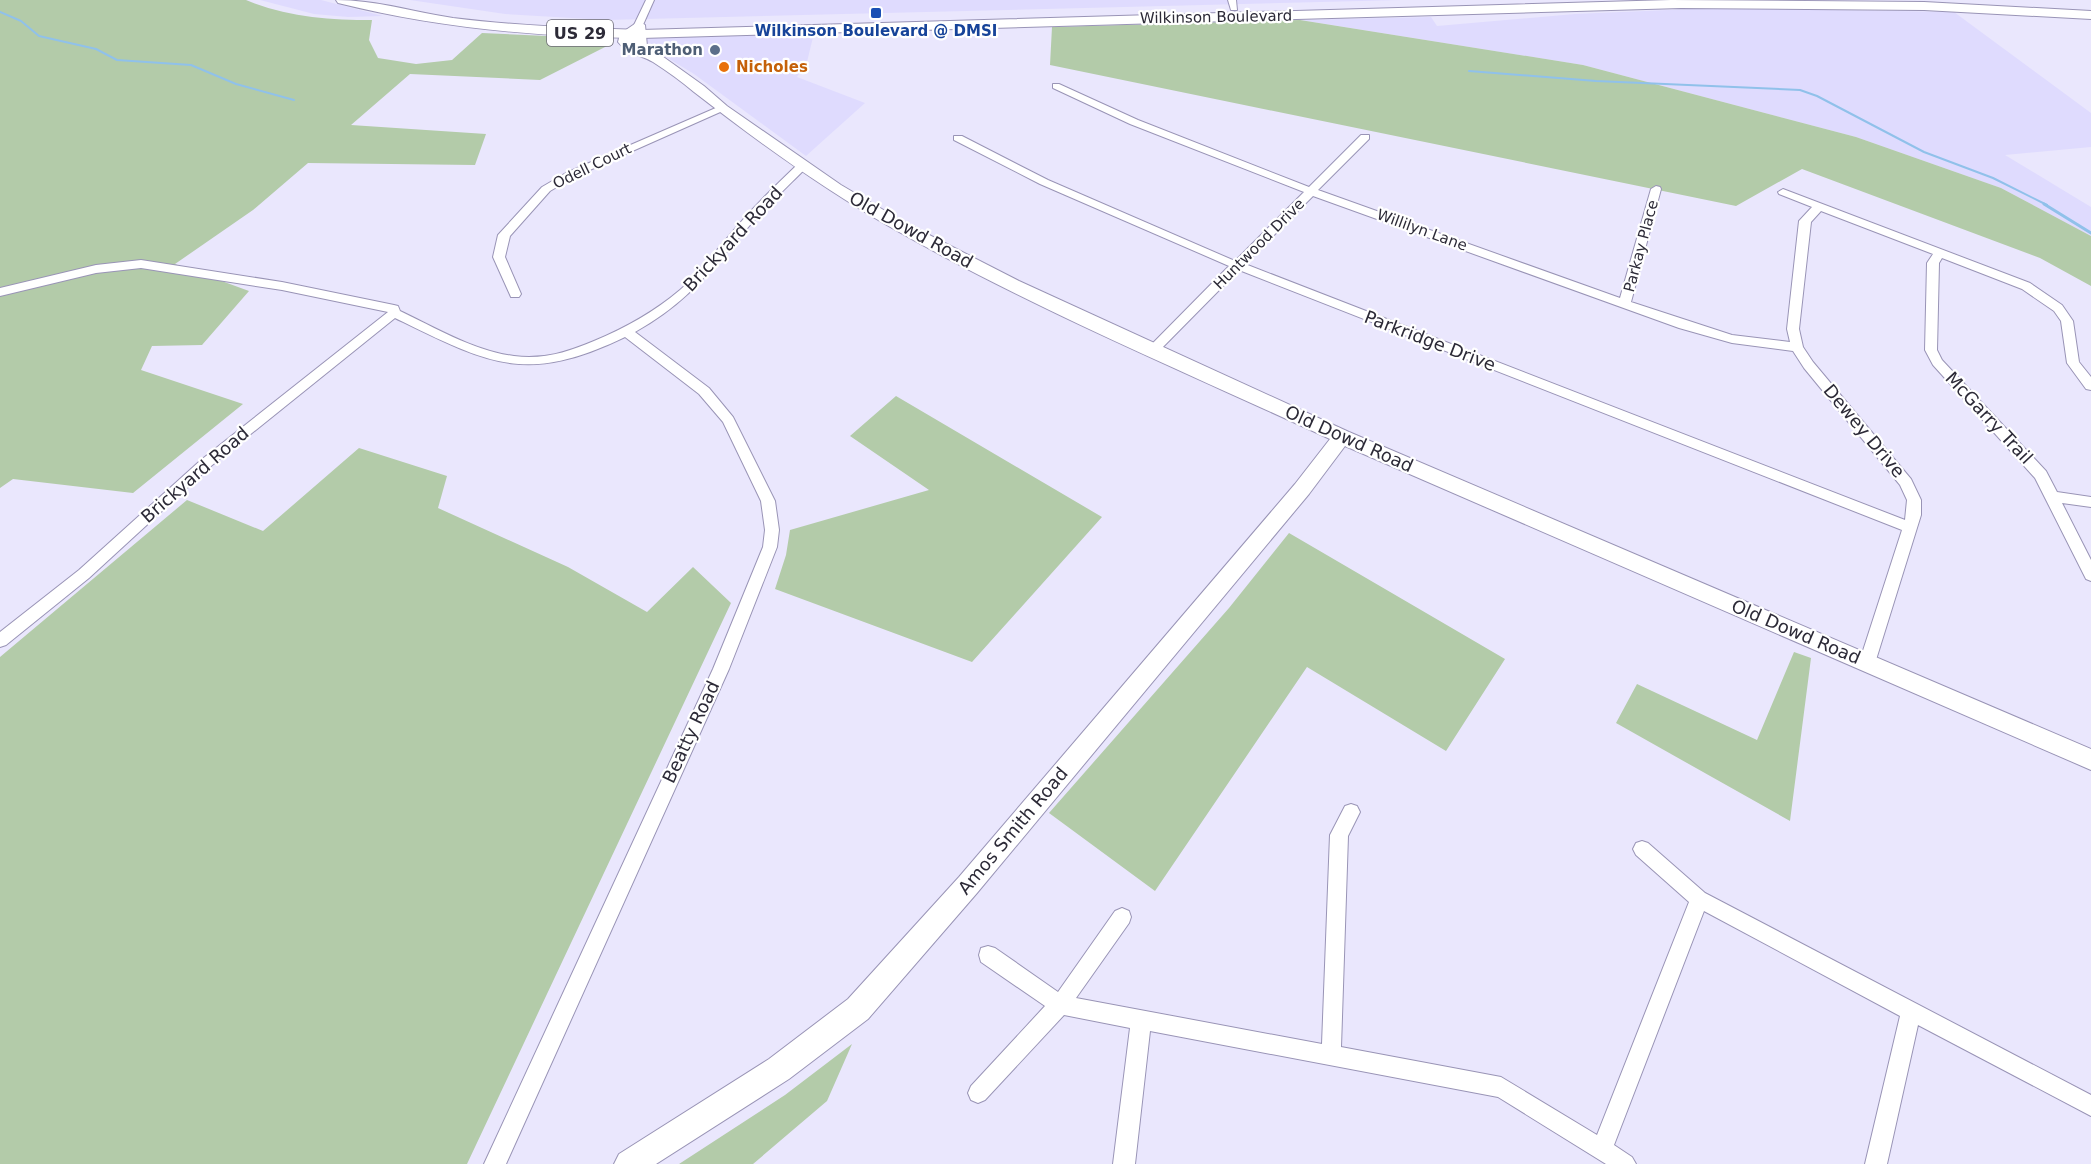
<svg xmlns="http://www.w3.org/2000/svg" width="2091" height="1164" viewBox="0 0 2091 1164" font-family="'DejaVu Sans',sans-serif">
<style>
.built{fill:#dfdbfe}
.green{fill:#b3cba9}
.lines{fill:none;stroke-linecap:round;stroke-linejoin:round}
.stream-far1{stroke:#90c1ea;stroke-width:2}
.stream{stroke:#90c1ea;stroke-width:3}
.street-casing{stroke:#9994b6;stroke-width:2}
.secondary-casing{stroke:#9994b6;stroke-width:2}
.primary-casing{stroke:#9994b6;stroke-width:2}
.street{fill:#fff;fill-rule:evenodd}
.secondary{fill:#fff;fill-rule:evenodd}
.primary{fill:#fff;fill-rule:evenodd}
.transit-dot{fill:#1a4fb4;stroke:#fff;stroke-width:2}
.service-dot{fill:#5c6f8a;stroke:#fff;stroke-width:2}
.food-dot{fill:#e8710a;stroke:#fff;stroke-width:2}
.labels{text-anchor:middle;stroke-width:4.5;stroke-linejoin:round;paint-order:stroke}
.far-street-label{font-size:15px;fill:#2c2a37;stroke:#fff}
.far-transit-label{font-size:15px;font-weight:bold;fill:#164399;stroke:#fff}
.far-service-label{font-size:15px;font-weight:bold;fill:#4e5e75;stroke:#fff;text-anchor:end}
.far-food-label{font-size:15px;font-weight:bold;fill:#c56008;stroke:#fff;text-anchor:start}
.shield{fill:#fff;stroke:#6b6a73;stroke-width:1.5}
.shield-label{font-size:16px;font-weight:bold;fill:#2c2a37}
.street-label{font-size:18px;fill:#2c2a37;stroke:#fff}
</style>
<rect width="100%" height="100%" fill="#eae7fd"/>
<!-- built -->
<g class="built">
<polygon points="260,0 321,0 383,16 348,17 314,14"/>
<polygon points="410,0 1401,0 606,20 505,14"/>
<polygon points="1715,8 1954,12 2091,113 2091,147 2005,155 2091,207 2091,236 2001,188 1856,137 1583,65 1301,20 1431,17 1437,26 1575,14"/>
<polygon points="814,33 807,62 797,77 865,103 806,156 694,74 643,43 646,38"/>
</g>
<!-- green -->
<g class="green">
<path d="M0,0H246C286,17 329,20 372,20L369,40L378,58L416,64L452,60L482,33L592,38L609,45L540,80L410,74L351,125L486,134L475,165L308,163L253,210L175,264L249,291L202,345L152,346L141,370L243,404L133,493L13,479L0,488Z"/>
<polygon points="1300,20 1583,65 1856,137 2001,188 2091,236 2091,286 2040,258 1802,169 1736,206 1050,65 1052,27"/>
<polygon points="896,396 1102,517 972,662 775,589 786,555 790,530 929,490 850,436"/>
<polygon points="359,448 447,476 438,508 568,567 647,612 693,567 731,603 467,1164 0,1164 0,657 187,500 263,531"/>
<polygon points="1289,533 1505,659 1446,751 1307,667 1155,891 1049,813 1229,608"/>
<polygon points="1794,652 1811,658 1790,821 1616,723 1637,684 1757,740"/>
<polygon points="852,1044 827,1101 753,1164 679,1164 785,1095"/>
</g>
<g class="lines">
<!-- stream-far1 -->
<g class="stream-far1">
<polyline points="0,12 21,21 39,36 96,49 117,60 191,65 236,84 294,100"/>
<polyline points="1469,71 1596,81 1800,90 1817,96 1924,152 1993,178 2047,205"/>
</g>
<!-- stream -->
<polyline class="stream" points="2044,204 2091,233"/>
<!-- street casing -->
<g class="street-casing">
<g id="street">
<polygon points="646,0 654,0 642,27 636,27 634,25"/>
<polygon points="1228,0 1236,0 1237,10 1231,10"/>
<path d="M1053,84H1059L1138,120L1309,187L1361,135H1369V139L1318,190L1620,298L1651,189L1656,186L1660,187L1661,189L1631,302L1732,335L1790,342L1787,329L1799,221L1812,207L1779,194L1778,192L1783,189L2030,283L2062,305L2073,321L2079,362L2091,377V390L2086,389L2067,363L2061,321L2054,311L2022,289L1942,258L1939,263L1937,350L1942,360L2046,471L2057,492L2091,497V507L2062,503L2091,560V581L2086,579L2035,478L1933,365L1925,350L1927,263L1933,254L1821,211L1811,222L1799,329L1803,347L1813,362L1911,479L1921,500V515L1875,663L1873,668L1867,670L1861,668L1859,663L1902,530L1239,270L1157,353H1149L1147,350L1149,347L1229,266L1040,184L954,140V136H962L1048,180L1235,261L1304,192L1130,124L1053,88ZM1313,196L1679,328L1732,343L1793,351L1804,368L1900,485L1907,500L1905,520L1245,264Z"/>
<polygon points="718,107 727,109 574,177 550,191 510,236 505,257 521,294 519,297 511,297 493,257 498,235 542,187 566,173"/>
<path d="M802,163L806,164V168C787,187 768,205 750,225C710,270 690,301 635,332L709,388L733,417L775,501L779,530L777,547L729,669L506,1164H484L713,669L763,547L765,530L761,501L723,422L699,394L625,337C526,385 489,364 395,318L211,466L89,578L6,645L0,647V632L79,570L201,460L388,312L282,290L141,268L96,273L0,296V288L96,265L141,260L282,282L394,305L398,306L400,311C436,328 474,351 514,356C543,360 568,352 594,341C625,328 654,312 680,290C699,274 713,254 729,236C750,210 774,187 798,164Z"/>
<polygon points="1351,804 1357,806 1360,812 1348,836 1341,1047 1501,1077 1597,1135 1689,902 1636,855 1633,849 1636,843 1642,841 1648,843 1705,893 2091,1095 2091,1116 1918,1025 1887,1164 1865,1164 1900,1016 1704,911 1614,1145 1632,1157 1636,1164 1606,1164 1498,1097 1150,1031 1135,1164 1113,1164 1130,1028 1064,1015 985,1100 978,1103 971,1100 968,1093 971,1086 1045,1006 981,962 979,955 981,948 988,946 995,948 1058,992 1115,911 1122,908 1129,911 1131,917 1129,923 1076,998 1322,1044 1330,835 1345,806"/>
</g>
</g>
<!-- secondary casing -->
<g class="secondary-casing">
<path id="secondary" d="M639,21L645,25L647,46L650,51L662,56L704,86L727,106L841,185L904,222L1019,281L1349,432L2091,749V770L1345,446L1309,494L977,893L868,1019L789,1079L656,1164H614L619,1154L769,1059L848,999L959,877L1295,484L1330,439C1183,371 1032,308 892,228C822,188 757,141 694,92C681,81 667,71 653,62C641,55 627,54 618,42L620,34Z"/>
</g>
<!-- primary casing -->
<g class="primary-casing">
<path id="primary" d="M336,0C375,0 414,12 453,18C516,26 578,28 641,30L1671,0L1924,2L2091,11V19L1924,10L1681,8L641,38C538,37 438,28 338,3Z"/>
</g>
<!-- street -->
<use href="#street" class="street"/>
<!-- secondary -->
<use href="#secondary" class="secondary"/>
<!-- primary -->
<use href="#primary" class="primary"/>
</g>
<!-- markers -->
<rect class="transit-dot" x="870" y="7" width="12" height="12" rx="3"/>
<circle class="service-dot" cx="715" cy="50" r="6"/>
<circle class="food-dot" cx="724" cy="67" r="6"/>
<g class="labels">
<!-- far-street labels -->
<g class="far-street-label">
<text transform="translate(1216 17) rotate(-1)" y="5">Wilkinson Boulevard</text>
<text transform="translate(592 166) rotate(-26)" y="5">Odell Court</text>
<text transform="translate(1422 230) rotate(20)" y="5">Willilyn Lane</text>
<text transform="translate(1259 244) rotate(-45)" y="5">Huntwood Drive</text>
<text transform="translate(1641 246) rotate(-75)" y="5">Parkay Place</text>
</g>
<!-- far-transit labels -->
<g class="far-transit-label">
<text x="876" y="36">Wilkinson Boulevard @ DMSI</text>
</g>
<!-- far-service labels -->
<g class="far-service-label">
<text x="703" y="55">Marathon</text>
</g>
<!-- far-food labels -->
<g class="far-food-label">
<text x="736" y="72">Nicholes</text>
</g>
<!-- shield labels -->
<rect class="shield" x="547" y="20" width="66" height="26" rx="4.5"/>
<g class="shield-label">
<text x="580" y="39">US 29</text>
</g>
<!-- street labels -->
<g class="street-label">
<text transform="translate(911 230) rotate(29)" y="6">Old Dowd Road</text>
<text transform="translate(733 239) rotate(-47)" y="6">Brickyard Road</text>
<text transform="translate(1430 341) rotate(21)" y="6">Parkridge Drive</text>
<text transform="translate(1989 418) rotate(47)" y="6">McGarry Trail</text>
<text transform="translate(1864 431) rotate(50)" y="6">Dewey Drive</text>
<text transform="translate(1349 439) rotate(24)" y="6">Old Dowd Road</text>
<text transform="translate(195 475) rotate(-41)" y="6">Brickyard Road</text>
<text transform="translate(1796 632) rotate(23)" y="6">Old Dowd Road</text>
<text transform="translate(691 732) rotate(-65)" y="6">Beatty Road</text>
<text transform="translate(1013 831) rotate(-50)" y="6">Amos Smith Road</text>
</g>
</g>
</svg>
